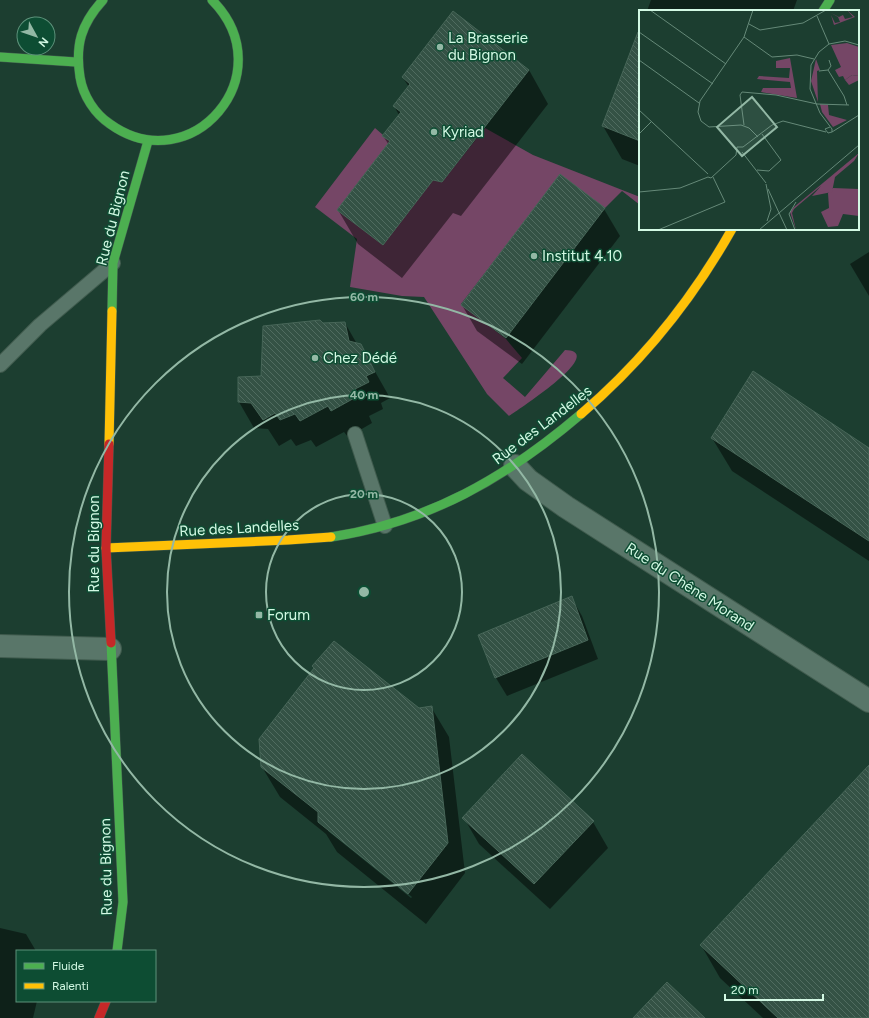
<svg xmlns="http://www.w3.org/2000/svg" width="869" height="1018" viewBox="0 0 869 1018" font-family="Figtree,sans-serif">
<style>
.grass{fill:#754666}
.shadow{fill:#0007;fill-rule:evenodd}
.building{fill:url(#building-back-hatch);stroke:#476658}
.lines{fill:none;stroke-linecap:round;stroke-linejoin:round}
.lane-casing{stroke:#405b4e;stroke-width:16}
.street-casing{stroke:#405b4e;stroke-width:24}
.fast-casing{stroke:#405b4e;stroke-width:10}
.slow-casing{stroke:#405b4e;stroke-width:10}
.jam-casing{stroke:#405b4e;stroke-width:10}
.lane{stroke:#597669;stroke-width:14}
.street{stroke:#597669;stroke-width:22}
.fast{stroke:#4caf50;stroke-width:9}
.slow{stroke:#ffc107;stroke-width:9}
.jam{stroke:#c62828;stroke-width:9}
.ring{fill:none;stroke:#93b8a5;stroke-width:2}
.poi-dot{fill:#93b8a5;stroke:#0d4d33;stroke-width:1.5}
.labels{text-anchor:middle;stroke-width:3;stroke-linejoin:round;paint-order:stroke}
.poi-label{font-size:15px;fill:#d3f9e4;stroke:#0d4d33;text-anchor:start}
.street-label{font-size:15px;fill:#d3f9e4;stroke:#0d4d33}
.inset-road{fill:none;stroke:#658978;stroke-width:1}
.view{fill:#93b8a5;fill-opacity:0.15;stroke:#93b8a5;stroke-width:2}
.inset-edge{fill:none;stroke:#d3f9e4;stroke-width:2}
.centre{fill:#93b8a5;stroke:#0d4d33;stroke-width:2}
.ring-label{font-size:12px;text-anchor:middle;font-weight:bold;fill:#93b8a5;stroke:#0d4d33;stroke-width:3;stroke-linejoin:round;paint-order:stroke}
</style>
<defs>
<pattern id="building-back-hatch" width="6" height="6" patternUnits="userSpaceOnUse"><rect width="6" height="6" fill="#345245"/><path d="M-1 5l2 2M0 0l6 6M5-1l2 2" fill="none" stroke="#506c60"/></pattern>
</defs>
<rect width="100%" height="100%" fill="#1c3e30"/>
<!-- grass -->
<path class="grass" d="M375,128L390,141L337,210L383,245L433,180L442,182L485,128L533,155L640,197V205L622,191L605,208L560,175L461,304L506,339L522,358L503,378L525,397L565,350C609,351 516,411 509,416L487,394L424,297L402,296L350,287L357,239L315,207Z"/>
<!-- shadow -->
<g class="shadow">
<polygon points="651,0 797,0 793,11 647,11"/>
<polygon points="640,29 640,166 622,159 603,126"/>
<polygon points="529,70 548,104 461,216 453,213 402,278 358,244 338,210 389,145 383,136 399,115 394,106 409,87 403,78"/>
<polygon points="560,176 604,209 620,236 522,364 477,331 462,305"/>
<polygon points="869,252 869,296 850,264"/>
<polygon points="345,323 357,344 360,345 390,398 381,403 383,409 369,416 372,423 348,437 344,432 316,447 311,440 296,446 291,439 279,446 268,429 254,428 239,402 262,377 323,324"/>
<polygon points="712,438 869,449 869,561 732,471"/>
<polygon points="571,597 582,616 598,659 507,696 496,678 479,636"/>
<path d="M431,707L449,737L465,873L426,924L337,852L326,834L280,797L262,767L419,709ZM328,828L412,897L411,898L328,831Z"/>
<polygon points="869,767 869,1018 763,1018 720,978 701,945"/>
<polygon points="464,818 593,822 608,848 550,909 479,844"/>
<polygon points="0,928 26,934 36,951 17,951 17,1001 37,1001 33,1018 0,1018"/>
</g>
<!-- building -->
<g class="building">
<polygon points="453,11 529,70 442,182 433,180 383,245 337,210 390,141 382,136 401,112 393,106 410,84 402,77"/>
<polygon points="638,32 640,32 640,141 602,126"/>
<polygon points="560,174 605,208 506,338 461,305"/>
<polygon points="320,320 323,323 345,322 349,341 361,344 375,372 366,376 369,382 355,389 358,396 331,411 328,406 300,421 295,414 280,420 275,413 263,420 251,403 238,402 238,377 261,376 263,326"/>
<polygon points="753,371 869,448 869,541 711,438"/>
<polygon points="572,596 588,640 495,678 478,635"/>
<polygon points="334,641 419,708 432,706 448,843 408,894 318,822 318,812 261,767 259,739 314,668 312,666"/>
<polygon points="522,754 594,821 534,884 462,818"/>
<polygon points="869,765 869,1018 778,1018 700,945"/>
<polygon points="667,982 705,1018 633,1018"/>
</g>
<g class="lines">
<!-- lane casing -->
<g class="lane-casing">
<g id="lane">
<polyline points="0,365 40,325 113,263"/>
<polyline points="355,434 385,526"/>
</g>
</g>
<!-- street casing -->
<g class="street-casing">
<g id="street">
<polyline points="515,466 528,480 566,507 869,701"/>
<polyline points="0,646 110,649"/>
</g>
</g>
<!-- fast casing -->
<g class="fast-casing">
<g id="fast">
<path d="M103,0C81,24 75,45 80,77C83,96 95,114 110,124C191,182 285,74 212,0"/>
<polyline points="823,11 830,0"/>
<polyline points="0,57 76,62"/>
<polyline points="112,311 113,263 148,141"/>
<path d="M331,537C429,522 506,478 581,414"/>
<polyline points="111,643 123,902 117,951"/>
</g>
</g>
<!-- slow casing -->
<g class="slow-casing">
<g id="slow">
<path d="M581,414C642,362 692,300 732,229"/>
<polyline points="109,444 112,311"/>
<polyline points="106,548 288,540 331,537"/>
</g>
</g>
<!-- jam casing -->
<g class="jam-casing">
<g id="jam">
<polyline points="109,444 106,548 111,643"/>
<polyline points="99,1018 106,1001"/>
</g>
</g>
<!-- lane -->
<use href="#lane" class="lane"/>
<!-- street -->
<use href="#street" class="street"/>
<!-- fast -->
<use href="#fast" class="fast"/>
<!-- slow -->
<use href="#slow" class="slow"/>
<!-- jam -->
<use href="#jam" class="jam"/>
</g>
<!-- distance rings -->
<g class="ring">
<circle cx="364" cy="592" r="98"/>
<circle cx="364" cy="592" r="197"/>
<circle cx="364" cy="592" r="295"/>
</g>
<!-- markers -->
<g class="poi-dot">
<circle cx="440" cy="47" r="4"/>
<circle cx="434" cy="132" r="4"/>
<circle cx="534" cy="256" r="4"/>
<circle cx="315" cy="358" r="4"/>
<rect x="255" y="611" width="8" height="8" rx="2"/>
</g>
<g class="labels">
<!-- poi labels -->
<g class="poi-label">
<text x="448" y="43">La Brasserie<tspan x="448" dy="17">du Bignon</tspan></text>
<text x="442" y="137">Kyriad</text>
<text x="542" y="261">Institut 4.10</text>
<text x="323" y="363">Chez Dédé</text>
<text x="267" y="620">Forum</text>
</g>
<!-- street labels -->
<g class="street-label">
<text transform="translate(113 218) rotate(-76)" y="5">Rue du Bignon</text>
<text transform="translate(542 425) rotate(-37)" y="5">Rue des Landelles</text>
<text transform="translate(239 528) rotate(-3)" y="5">Rue des Landelles</text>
<text transform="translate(94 544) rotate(-90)" y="5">Rue du Bignon</text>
<text transform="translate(690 587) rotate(33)" y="5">Rue du Chêne Morand</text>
<text transform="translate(106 867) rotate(-91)" y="5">Rue du Bignon</text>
</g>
</g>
<!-- overview -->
<g transform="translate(639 10)">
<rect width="220" height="220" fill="#1c3e30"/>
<path d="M208,0L216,7L195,15L192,5L196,13L201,12L199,7L192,3L200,7L204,5L206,9L214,7ZM208,33L220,37V66L213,65L206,70L204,66L200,67L196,60L202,57L192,35ZM177,49L181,60L178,61L179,92L172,71ZM181,94L189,95L190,105L208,110L194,117L183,102ZM194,178L220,179V206L204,204L199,216L189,217L182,202L190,198L189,183Z" fill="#754666"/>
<path d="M151,48L158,88L122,82L124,78H152L151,72L118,69L120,66L150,68L151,58H137V51ZM213,65L220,66V70L210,75L206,70ZM220,143L215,151L196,167L193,182L173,186L182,176L155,199L153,203L157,220L151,202L155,197Z" fill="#754666"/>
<path class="inset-road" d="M11,0L87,54M114,0L105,27L61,91L59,102L62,111L70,117L102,115L110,118L119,127M178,6L190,34M110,14L121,20L164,13L187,0M0,22L74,74M105,27L133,47L158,45L175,49M0,50L60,93M189,60L205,86L208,95M180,61L189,60L192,56L190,50M0,100L69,164M105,115L101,85L103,82L137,85L178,94L210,95M191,117L186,119L189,123L193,122V119L181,103L171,79L172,55L180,42L190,34L206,31L220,35M193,122L220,105M0,124L12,112M104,137L133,115L144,111L187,122M103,142L127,173M118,160L130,161L142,150L123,124M127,174L132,199L128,211M129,179L148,220M0,182L41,178L69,167L72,168L97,145L98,137H104M19,220L86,192L74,167M120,220L220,135M156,220L150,204L157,192"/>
<path class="view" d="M113,87L138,117L103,146L78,117Z"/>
<rect width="220" height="220" class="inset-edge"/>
</g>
<circle cx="364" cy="592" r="6" class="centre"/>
<g class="ring-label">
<text x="364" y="301">60 m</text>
<text x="364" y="399">40 m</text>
<text x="364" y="498">20 m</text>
</g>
<!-- legend -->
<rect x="16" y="950" width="140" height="52" fill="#0d4d33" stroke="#5c927a"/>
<rect x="24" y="963" width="20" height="6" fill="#4caf50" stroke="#5c927a"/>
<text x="52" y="970" font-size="12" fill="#d3f9e4">Fluide</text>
<rect x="24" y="983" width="20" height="6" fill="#ffc107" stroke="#5c927a"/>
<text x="52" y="990" font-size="12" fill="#d3f9e4">Ralenti</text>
<!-- north arrow -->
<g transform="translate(36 36) rotate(130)"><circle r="19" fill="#0d4d33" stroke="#5c927a"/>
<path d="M0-3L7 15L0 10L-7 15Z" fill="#93b8a5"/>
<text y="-6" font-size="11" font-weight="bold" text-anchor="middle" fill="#d3f9e4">N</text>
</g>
<!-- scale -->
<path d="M725 994v6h98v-6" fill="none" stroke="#d3f9e4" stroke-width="2"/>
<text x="731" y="994" font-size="12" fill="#d3f9e4" stroke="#0d4d33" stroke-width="3" paint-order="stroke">20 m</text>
</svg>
